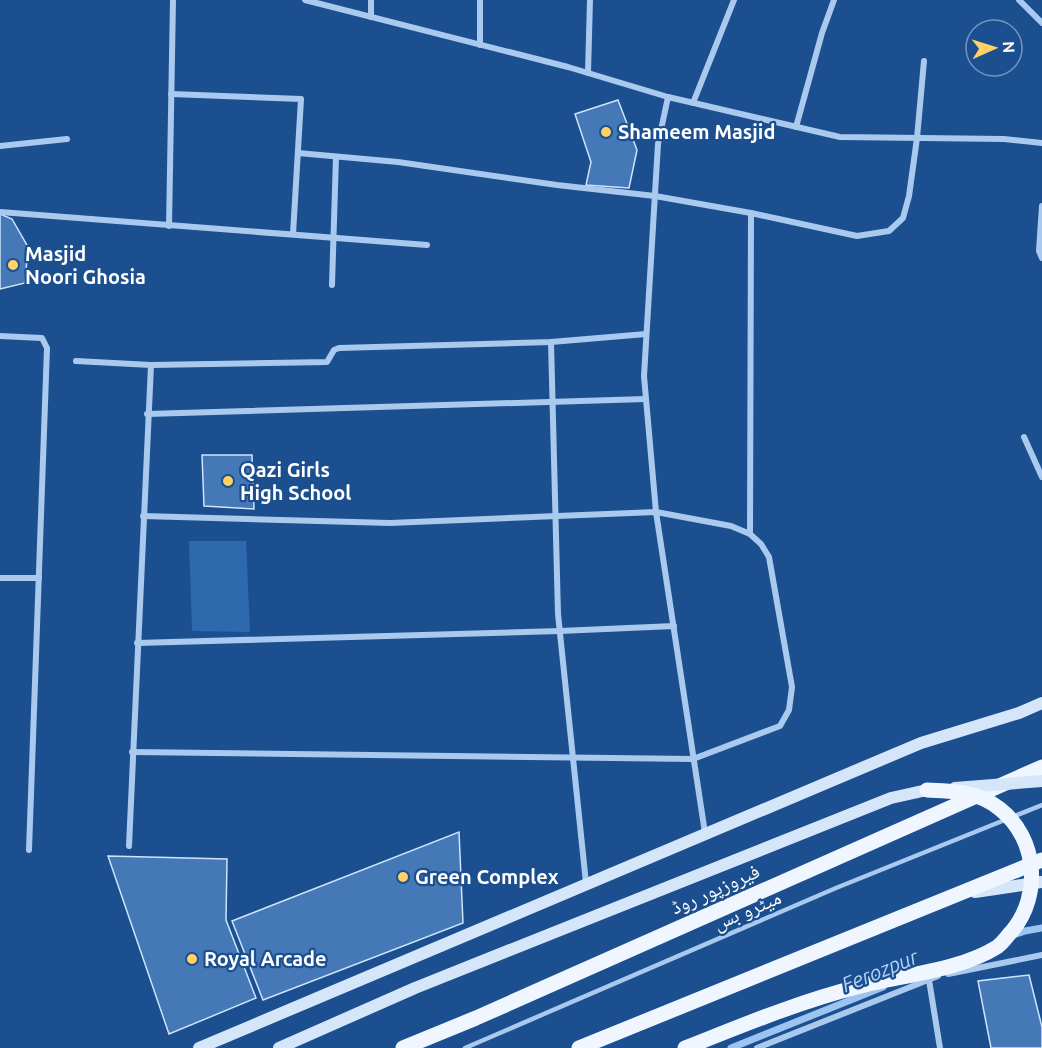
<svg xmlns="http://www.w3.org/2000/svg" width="1042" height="1048" viewBox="0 0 1042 1048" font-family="Ubuntu,'Noto Naskh Arabic',sans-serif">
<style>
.green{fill:#2e69ad}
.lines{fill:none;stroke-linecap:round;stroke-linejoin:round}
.stream{stroke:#9cc4f0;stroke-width:7}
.building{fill:#4478b7;stroke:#cfe3fa;stroke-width:1.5}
.lane{stroke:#a9c9ee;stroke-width:4.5}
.street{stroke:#a9c9ee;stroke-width:6}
.secondary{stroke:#d6e6fa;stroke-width:12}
.primary{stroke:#f0f6ff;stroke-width:15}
.secondary-bridge{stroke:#d6e6fa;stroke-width:12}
.primary-bridge{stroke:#f0f6ff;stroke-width:15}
.poi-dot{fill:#ffd166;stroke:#1b4f8f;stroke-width:2}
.labels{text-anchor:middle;stroke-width:4.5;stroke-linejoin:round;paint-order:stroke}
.poi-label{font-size:20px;font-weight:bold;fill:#fff;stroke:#1b4f8f;text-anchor:start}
.street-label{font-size:20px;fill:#fff;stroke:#1b4f8f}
.water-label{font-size:21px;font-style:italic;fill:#b5d3f5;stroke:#1b4f8f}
</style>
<rect width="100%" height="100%" fill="#1b4f8f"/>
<!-- green -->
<polygon class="green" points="189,541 246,541 250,632 192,631"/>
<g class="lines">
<!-- stream -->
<g class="stream">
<polyline points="1013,935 1025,931 1042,928"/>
<polyline points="731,1048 883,987"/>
</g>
</g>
<!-- building -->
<g class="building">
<polygon points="618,100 637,150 629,188 586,185 591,162 575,114"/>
<polygon points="0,214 12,219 28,247 25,283 0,289"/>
<polygon points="202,455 252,455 254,509 204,506"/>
<polygon points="459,832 463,923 263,1000 232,921"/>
<polygon points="108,856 227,859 226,920 256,998 169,1034"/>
<polygon points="1029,975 1042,1027 1042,1048 991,1048 978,981"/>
</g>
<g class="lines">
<!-- lane -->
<polyline class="lane" points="465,1048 836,888 1042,805"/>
<!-- street -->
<g class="street">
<polyline points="305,0 568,67 668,97 840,137 1004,139 1042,143"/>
<polyline points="371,0 371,17"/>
<polyline points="480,0 480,45"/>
<polyline points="1019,0 1042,23"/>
<polyline points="588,73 590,0"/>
<polyline points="171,94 301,99 293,234"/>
<polyline points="668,97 658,144 644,376 656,512 705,833"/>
<polyline points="693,103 734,0"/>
<polyline points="796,127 822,33 834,0"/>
<polyline points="0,146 67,139"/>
<polyline points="298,153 398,162 557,185 655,196 751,213 857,236 889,231 903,218 909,196 917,138 924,61"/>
<polyline points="1042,206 1039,251 1042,258"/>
<polyline points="0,212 427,245"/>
<polyline points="169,226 173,0"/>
<polyline points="332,285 336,157"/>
<polyline points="0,336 42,338 47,348 29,850"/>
<polyline points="551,342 558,614 586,883"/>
<polyline points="76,361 151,365 327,362 334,350 339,348 551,342 646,334"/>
<polyline points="147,414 646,399"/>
<polyline points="1024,437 1042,477"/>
<polyline points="750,534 751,213"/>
<polyline points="0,578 39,578"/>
<polyline points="137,643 560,631 674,626"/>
<polyline points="132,752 693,759 780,726 789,710 792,687 769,557 761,544 750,534 731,526 656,512 390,523 143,516"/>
<polyline points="129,846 151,365"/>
<polyline points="948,974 1042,955"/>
<polyline points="929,980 940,1048"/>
<polyline points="757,1048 938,976"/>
</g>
<!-- secondary -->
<g class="secondary">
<polyline points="975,892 1042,882"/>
<polyline points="199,1048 921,743 1019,713 1042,703"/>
<polyline points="279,1048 415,988 891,798 927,790"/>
</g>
<!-- primary -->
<g class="primary">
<polyline points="403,1048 476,1018 1042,767"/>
<polyline points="579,1048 1042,860"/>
</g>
<!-- secondary-bridge -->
<polyline class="secondary-bridge" points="955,788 1042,781"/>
<!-- primary-bridge -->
<path class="primary-bridge" d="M685,1048C741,1026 798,1002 857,987C900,975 959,971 997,947C1003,943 1007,936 1012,931C1042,895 1037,838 1000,809C978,791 954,791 927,790"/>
</g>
<!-- markers -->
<g class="poi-dot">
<circle cx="606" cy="132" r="6"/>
<circle cx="13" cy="265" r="6"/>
<circle cx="228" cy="481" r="6"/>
<circle cx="403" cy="877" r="6"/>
<circle cx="192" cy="959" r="6"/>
</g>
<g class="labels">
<!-- poi labels -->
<g class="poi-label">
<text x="618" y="139">Shameem Masjid</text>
<text x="25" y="261">Masjid<tspan x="25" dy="23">Noori Ghosia</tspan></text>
<text x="240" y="477">Qazi Girls<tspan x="240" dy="23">High School</tspan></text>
<text x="415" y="884">Green Complex</text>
<text x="204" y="966">Royal Arcade</text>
</g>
<!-- street labels -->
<g class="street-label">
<text transform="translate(715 889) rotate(-24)" y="7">فیروزپور روڈ</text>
<text transform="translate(747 910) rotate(-23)" y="7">میٹرو بس</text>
</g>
<!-- water labels -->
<g class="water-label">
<text transform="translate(880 971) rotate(-22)" y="7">Ferozpur</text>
</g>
</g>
<!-- north arrow -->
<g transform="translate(994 48) rotate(87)"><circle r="28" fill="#1b4f8f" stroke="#7695bc" stroke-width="1.5"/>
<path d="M0-4.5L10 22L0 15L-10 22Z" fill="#ffd166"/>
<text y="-9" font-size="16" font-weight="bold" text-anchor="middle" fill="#ffffff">N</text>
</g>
</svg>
